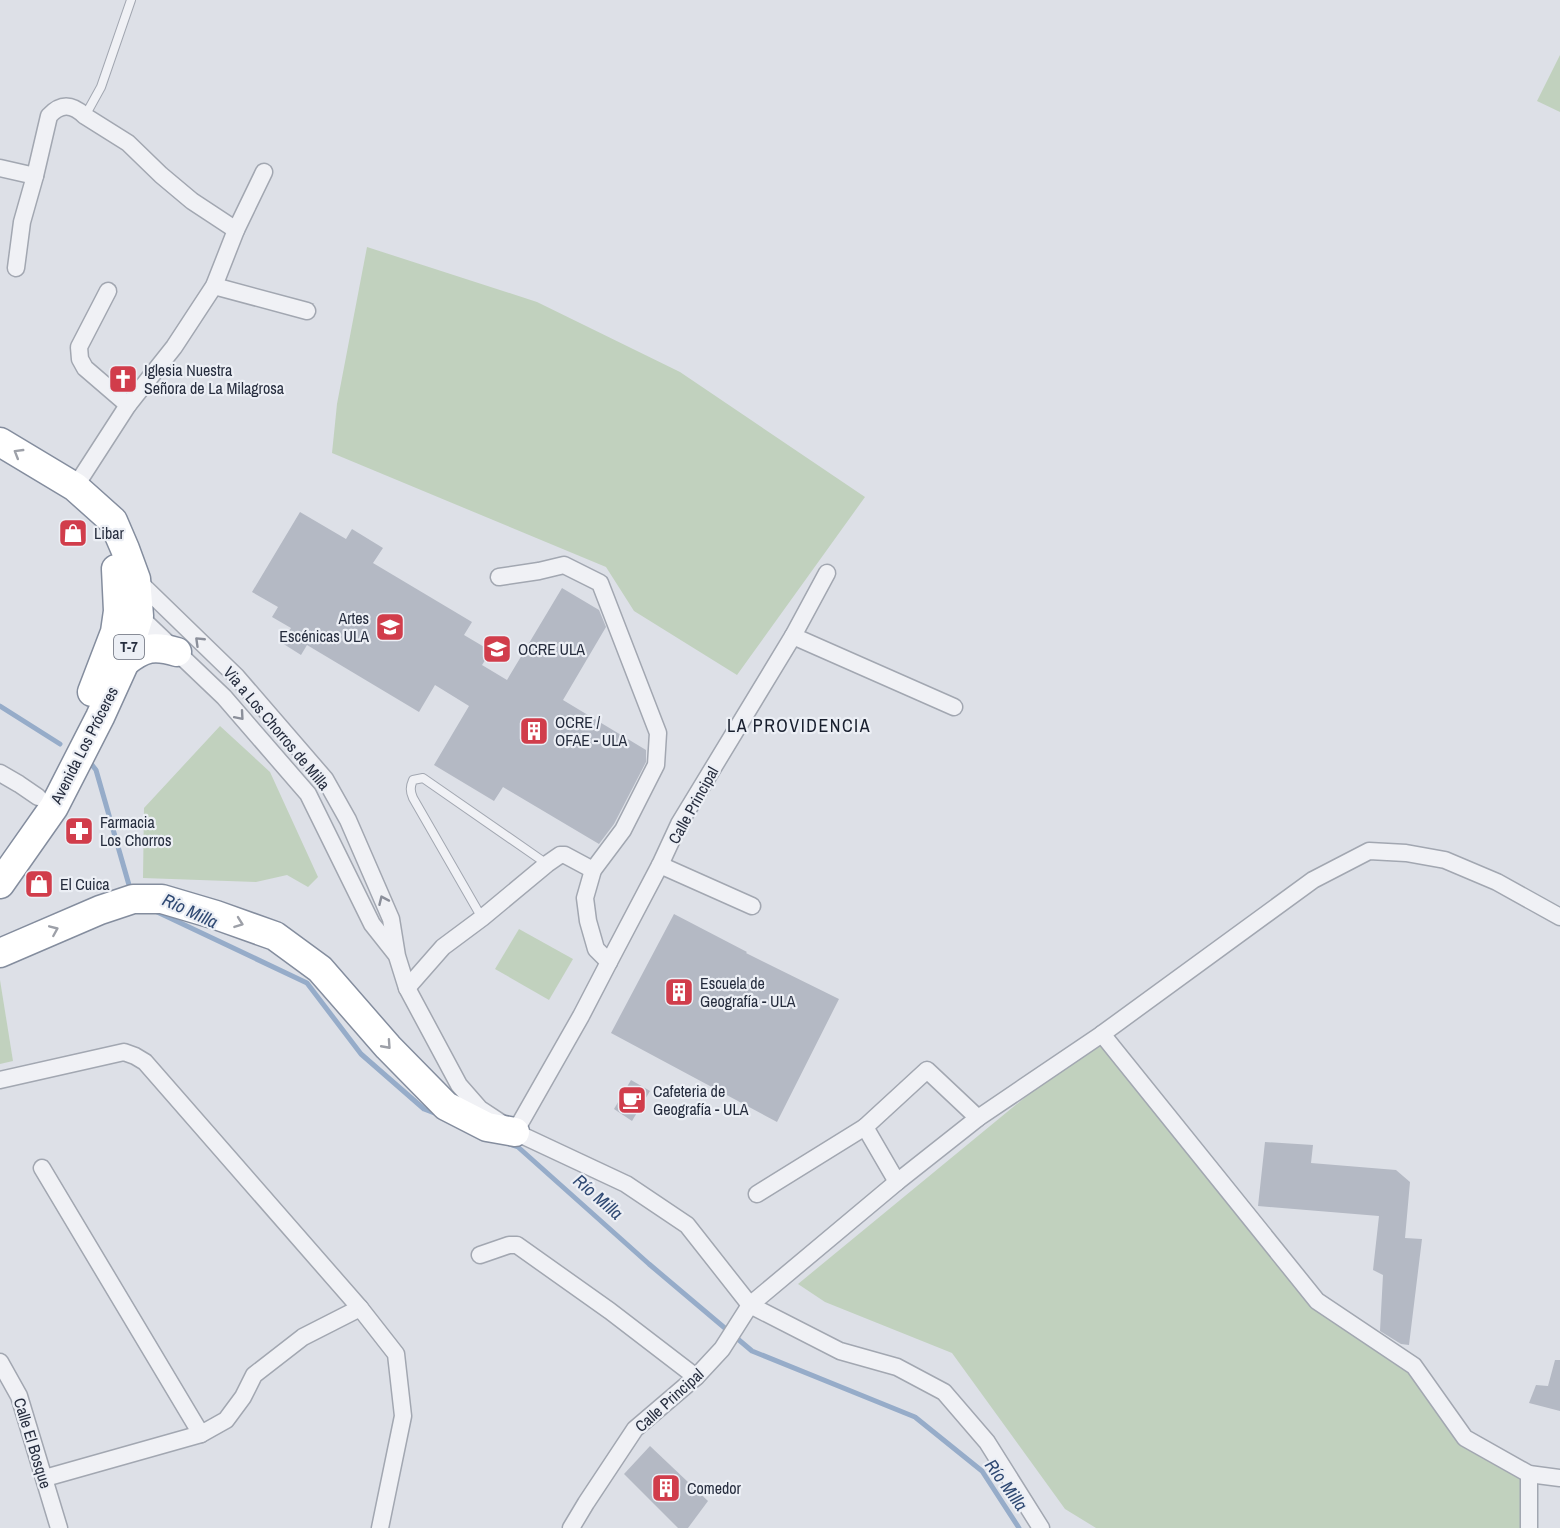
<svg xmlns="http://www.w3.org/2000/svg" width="1560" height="1528" viewBox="0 0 1560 1528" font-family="'Archivo Narrow',sans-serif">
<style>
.green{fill:#c1d1be}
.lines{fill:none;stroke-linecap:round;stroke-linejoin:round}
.stream{stroke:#96acc9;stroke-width:5}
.building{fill:#b4b9c4}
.service-casing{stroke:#a2a7b1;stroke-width:10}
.minor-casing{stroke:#a2a7b1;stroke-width:19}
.trunk-casing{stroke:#848d9e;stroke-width:31}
.service{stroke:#f0f1f5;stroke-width:8}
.minor{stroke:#f0f1f5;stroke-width:16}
.trunk{stroke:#fff;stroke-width:28}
.oneway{stroke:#9da0a8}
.oneway2{stroke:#8b8f9a}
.labels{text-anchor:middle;stroke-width:4.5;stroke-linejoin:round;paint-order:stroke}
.shield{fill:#eceff5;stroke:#616775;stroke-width:1.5}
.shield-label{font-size:15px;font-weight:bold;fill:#262d3e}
.poi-label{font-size:16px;fill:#262d3e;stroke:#eceff5;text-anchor:start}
.street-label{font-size:16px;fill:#262d3e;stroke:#eceff5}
.neighbourhood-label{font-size:18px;letter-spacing:1.5px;fill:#181f2e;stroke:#eceff5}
.water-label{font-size:18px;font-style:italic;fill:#2f4973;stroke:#eceff5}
</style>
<rect width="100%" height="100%" fill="#dde0e7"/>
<!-- green -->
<g class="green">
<polygon points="1560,55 1560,112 1537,101"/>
<polygon points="367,247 537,302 680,372 865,497 737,675 634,611 606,567 332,453 337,404"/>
<polygon points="220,726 270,772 318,877 308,887 287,875 256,882 143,878 144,808"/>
<polygon points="519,929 573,959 549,1000 495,969"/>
<polygon points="0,980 13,1061 0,1064"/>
<polygon points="1102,1034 1317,1301 1414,1366 1458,1440 1529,1474 1532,1528 1096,1528 1065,1509 952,1353 825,1302 798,1284"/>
</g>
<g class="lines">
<!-- stream -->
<g class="stream">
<polyline points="0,706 60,744"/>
<polyline points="88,760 96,770 129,885"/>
<polyline points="153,910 307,983 361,1054 424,1109 437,1114"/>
<polyline points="509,1144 518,1147 649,1264 752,1351 915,1417 982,1471 1019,1528"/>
</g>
</g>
<!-- building -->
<g class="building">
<polygon points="300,512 346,539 352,529 383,548 373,563 472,622 464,635 491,651 482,665 507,680 562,588 599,610 606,627 563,700 646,750 646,762 614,824 599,844 503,787 494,801 434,765 469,706 435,685 419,712 307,645 301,655 282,643 291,628 272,617 278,607 252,592"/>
<polygon points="674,914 747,952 746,953 839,999 777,1122 611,1033"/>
<polygon points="631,1080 650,1091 632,1121 614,1109"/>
<polygon points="1265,1142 1313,1145 1311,1163 1396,1170 1410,1182 1405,1238 1422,1239 1409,1345 1401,1344 1380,1331 1383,1275 1373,1270 1379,1216 1258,1206"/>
<polygon points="1555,1360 1560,1360 1560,1411 1529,1403 1536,1385 1548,1386"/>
<polygon points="650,1446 708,1501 688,1528 678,1528 624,1474"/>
</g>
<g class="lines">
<!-- service casing -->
<g class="service-casing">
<g id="service">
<polyline points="85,116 101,87 131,0"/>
<path d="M482,918L413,798C410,791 410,787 413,780L423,778L547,864"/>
</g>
</g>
<!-- minor casing -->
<g class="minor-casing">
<g id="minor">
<polyline points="0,168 35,176"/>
<path d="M16,268L22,222L35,176L49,116C61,103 72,104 85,116L128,143L161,175L192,201L236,230"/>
<polyline points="214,286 307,311"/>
<polyline points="108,291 79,347 80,359 85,368 128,405"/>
<polyline points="75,487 128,405 174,347 214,286 236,230 264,172"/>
<polyline points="499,577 539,571 564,565 600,583 658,733 656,765 623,830 593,870 585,898 588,921 596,949 609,962"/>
<polyline points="137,580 236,676 325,779 348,820 391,919 397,956 407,988 459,1085 480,1109 515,1132 626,1184 687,1225 750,1305 840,1351 897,1367 944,1392 987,1442 1041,1528"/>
<polyline points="133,615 139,616 224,697 308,794 372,924 395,953"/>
<polyline points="793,636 827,573"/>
<polyline points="0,773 19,784 38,797"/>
<polyline points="660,865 752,906"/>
<polyline points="407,988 443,947 482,918 547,864 560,855 565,855 593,870"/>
<polyline points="1102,1034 1317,1301 1414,1366 1465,1438 1529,1474 1560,1478"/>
<polyline points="0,1080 124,1052 135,1056 145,1062 360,1308 396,1354 403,1416 380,1528"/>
<polyline points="515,1132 581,1016 609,962 660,865 679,824 793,636 954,707"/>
<polyline points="42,1168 201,1434"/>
<polyline points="897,1182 865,1127 927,1070 978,1118"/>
<polyline points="757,1194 865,1127"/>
<polyline points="480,1255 509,1245 517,1245 610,1311 696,1377"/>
<polyline points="0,1362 19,1396 59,1528"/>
<polyline points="45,1478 201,1434 226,1420 243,1397 254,1375 303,1337 360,1308"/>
<polyline points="571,1528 586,1503 635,1429 696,1377 722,1349 750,1305 897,1182 978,1118 1102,1034 1313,880 1369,851 1406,853 1445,860 1497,882 1560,917"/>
<polyline points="1529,1528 1529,1474"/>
</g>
</g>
<!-- trunk casing -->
<g class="trunk-casing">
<g id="trunk">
<polyline points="0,442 75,487 113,521 125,549 136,579 139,616 125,662 100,717 54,807 0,884"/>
<path d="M125,662C144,647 154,645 177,652"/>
<polyline points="92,692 115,632 118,611 116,569"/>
<polyline points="0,953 100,910 133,899 162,899 216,915 275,936 320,969 388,1047 446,1106 487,1127 515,1132"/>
</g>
</g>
<!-- service -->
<use href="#service" class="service"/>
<!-- minor -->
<use href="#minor" class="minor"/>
<!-- trunk -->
<use href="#trunk" class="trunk"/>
</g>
<!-- one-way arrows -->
<defs><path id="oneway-chevron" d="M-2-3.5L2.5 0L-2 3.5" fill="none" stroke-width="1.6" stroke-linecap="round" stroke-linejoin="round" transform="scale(1.5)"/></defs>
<g class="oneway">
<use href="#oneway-chevron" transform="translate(18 453) rotate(-149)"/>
<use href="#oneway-chevron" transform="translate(239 923) rotate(20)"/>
<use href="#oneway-chevron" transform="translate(54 930) rotate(-23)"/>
<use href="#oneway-chevron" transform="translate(387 1045) rotate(48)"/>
</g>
<g class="oneway2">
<use href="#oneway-chevron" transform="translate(199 641) rotate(-136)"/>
<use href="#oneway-chevron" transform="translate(240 716) rotate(49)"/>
<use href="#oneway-chevron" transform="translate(383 900) rotate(-114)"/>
</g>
<!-- icons -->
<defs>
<g id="church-square" transform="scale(1.5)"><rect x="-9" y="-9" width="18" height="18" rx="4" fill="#d13d4b" stroke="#eceff5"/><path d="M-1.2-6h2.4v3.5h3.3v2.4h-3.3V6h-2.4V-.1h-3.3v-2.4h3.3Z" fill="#fff"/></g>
<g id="shop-square" transform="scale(1.5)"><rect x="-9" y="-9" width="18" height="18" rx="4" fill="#d13d4b" stroke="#eceff5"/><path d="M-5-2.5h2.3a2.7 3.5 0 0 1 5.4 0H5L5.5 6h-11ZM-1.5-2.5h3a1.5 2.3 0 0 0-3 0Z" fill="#fff"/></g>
<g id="university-square" transform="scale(1.5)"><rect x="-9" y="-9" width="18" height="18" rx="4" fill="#d13d4b" stroke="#eceff5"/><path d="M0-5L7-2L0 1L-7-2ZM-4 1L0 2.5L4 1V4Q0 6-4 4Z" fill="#fff"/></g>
<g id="building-square" transform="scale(1.5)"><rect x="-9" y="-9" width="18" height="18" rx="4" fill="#d13d4b" stroke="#eceff5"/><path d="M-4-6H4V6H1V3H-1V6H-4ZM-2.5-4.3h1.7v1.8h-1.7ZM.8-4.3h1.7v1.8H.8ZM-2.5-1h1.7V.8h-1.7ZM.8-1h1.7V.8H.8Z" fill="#fff"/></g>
<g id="pharmacy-square" transform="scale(1.5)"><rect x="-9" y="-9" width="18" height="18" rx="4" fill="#d13d4b" stroke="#eceff5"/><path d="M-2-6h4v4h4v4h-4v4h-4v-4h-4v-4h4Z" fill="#fff"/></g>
<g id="cafe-square" transform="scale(1.5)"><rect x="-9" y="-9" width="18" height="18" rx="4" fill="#d13d4b" stroke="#eceff5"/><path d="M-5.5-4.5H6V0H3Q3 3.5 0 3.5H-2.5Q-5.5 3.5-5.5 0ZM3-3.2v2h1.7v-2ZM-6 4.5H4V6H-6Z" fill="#fff"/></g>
</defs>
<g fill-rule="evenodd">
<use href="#church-square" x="123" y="379"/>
<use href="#shop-square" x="73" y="533"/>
<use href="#university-square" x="390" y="627"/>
<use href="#university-square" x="497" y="649"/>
<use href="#building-square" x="534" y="731"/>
<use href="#pharmacy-square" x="79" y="831"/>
<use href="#shop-square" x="39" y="884"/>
<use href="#building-square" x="679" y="992"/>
<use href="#cafe-square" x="632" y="1100"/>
<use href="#building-square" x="666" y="1488"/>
</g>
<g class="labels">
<!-- shield labels -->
<rect class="shield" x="114" y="635" width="30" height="24" rx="4.5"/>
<g class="shield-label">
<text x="129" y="652">T-7</text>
</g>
<!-- poi labels -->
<g class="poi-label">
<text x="144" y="376">Iglesia Nuestra<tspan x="144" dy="18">Señora de La Milagrosa</tspan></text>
<text x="94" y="539">Libar</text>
<text x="369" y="624" text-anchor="end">Artes<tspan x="369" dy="18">Escénicas ULA</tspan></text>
<text x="518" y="655">OCRE ULA</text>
<text x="555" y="728">OCRE /<tspan x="555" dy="18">OFAE - ULA</tspan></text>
<text x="100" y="828">Farmacia<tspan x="100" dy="18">Los Chorros</tspan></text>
<text x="60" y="890">El Cuica</text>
<text x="700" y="989">Escuela de<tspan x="700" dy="18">Geografía - ULA</tspan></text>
<text x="653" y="1097">Cafeteria de<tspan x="653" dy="18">Geografía - ULA</tspan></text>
<text x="687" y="1494">Comedor</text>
</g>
<!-- street labels -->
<g class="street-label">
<text transform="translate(277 728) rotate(50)" y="6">Via a Los Chorros de Milla</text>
<text transform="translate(84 745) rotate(-63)" y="6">Avenida Los Próceres</text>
<text transform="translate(693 805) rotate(-61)" y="6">Calle Principal</text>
<text transform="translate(669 1400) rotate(-42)" y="6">Calle Principal</text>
<text transform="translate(33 1443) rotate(73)" y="6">Calle El Bosque</text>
</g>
<!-- neighbourhood labels -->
<g class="neighbourhood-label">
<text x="799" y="732">LA PROVIDENCIA</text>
</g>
<!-- water labels -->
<g class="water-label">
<text transform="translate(190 911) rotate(25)" y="6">Río Milla</text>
<text transform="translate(598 1197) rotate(41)" y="6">Río Milla</text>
<text transform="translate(1006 1485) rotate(54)" y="6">Río Milla</text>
</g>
</g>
</svg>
